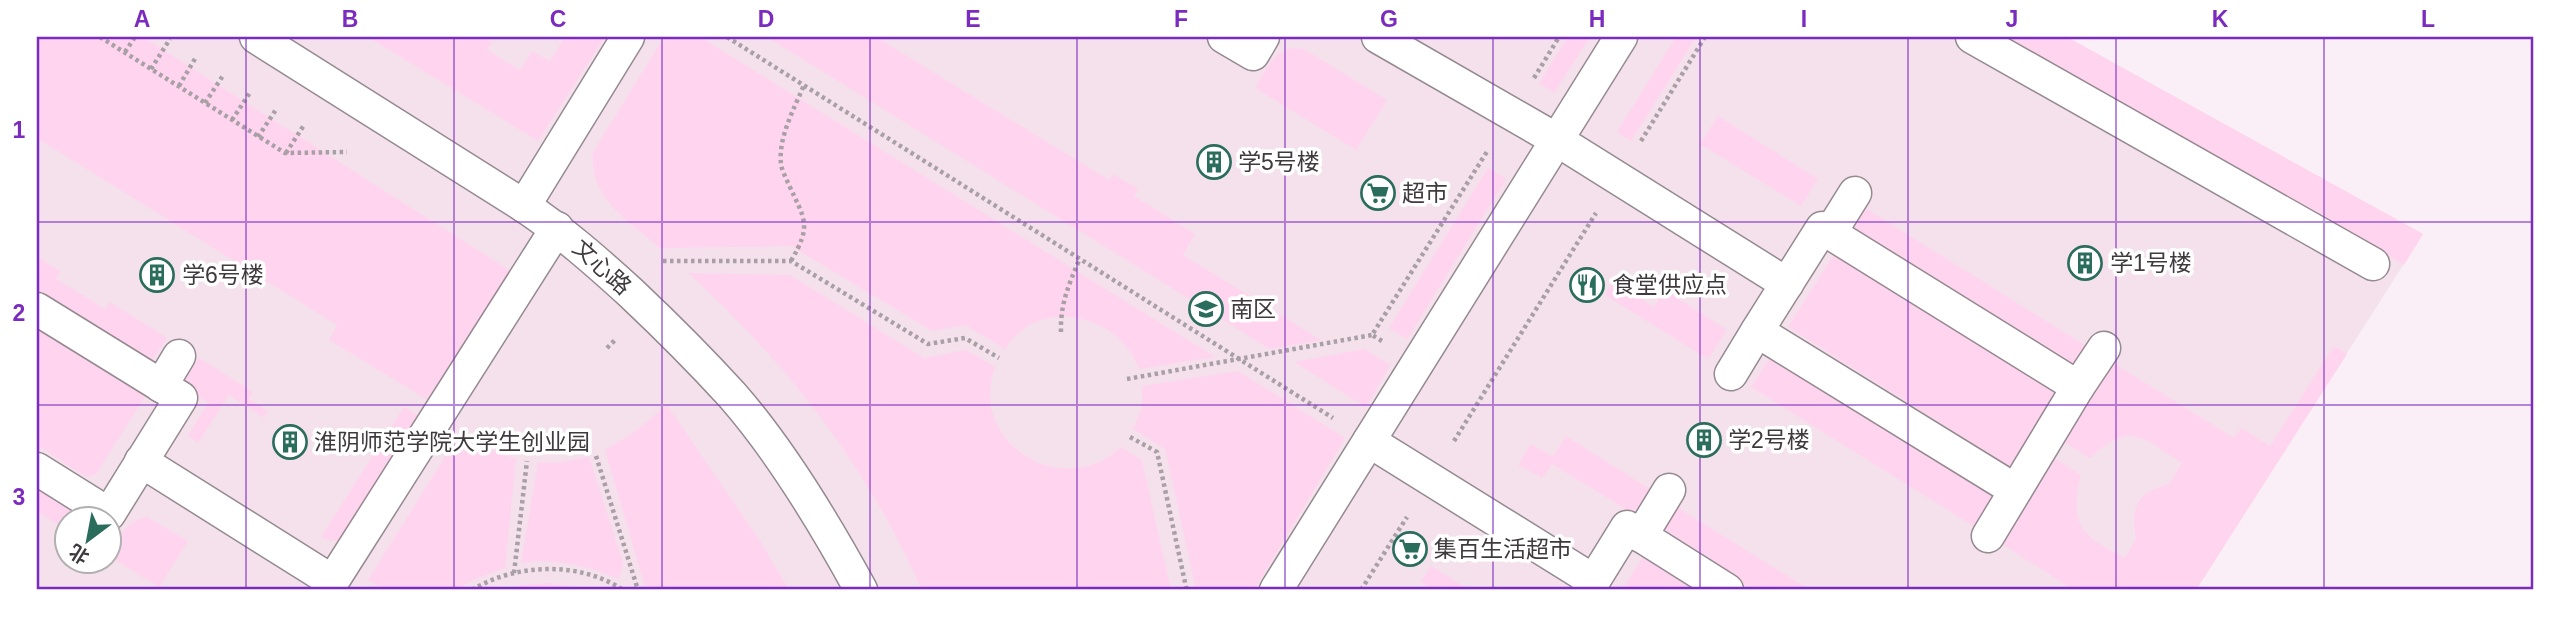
<svg xmlns="http://www.w3.org/2000/svg" width="2570" height="627" viewBox="0 0 2570 627" font-family="Helvetica,'Noto Sans SC',sans-serif">
<style>
.built{fill:#f4e1ec;fill-rule:evenodd}
.green{fill:#ffd4ef}
.lines{fill:none;stroke-linecap:round;stroke-linejoin:round}
.lane-casing{stroke:#948a90;stroke-width:35}
.path{stroke:#a8a0a5;stroke-width:4.5;stroke-dasharray:3.5 3.5;stroke-linecap:butt}
.lane{stroke:#fff;stroke-width:32}
.grid{fill:none;stroke:#7b2cbf;stroke-width:2;stroke-opacity:0.55}
.labels{text-anchor:middle;stroke-width:7;stroke-linejoin:round;paint-order:stroke}
.poi-label{font-size:23px;fill:#3e3a3d;stroke:#fff;text-anchor:start}
.street-label{font-size:23px;fill:#3e3a3d;stroke:#fff}
.neatline{fill:none;stroke:#7b2cbf;stroke-width:2.5}
.grid-label{font-size:23px;text-anchor:middle;font-weight:bold;fill:#7b2cbf}
</style>
<rect width="100%" height="100%" fill="#faeff6"/>
<!-- built -->
<path class="built" d="M37,37H2067L2423,234L2196,590H37ZM66,518H108V560H66Z"/>
<!-- green -->
<g class="green">
<polygon points="37,37 143,37 512,272 431,402 329,340 337,325 37,138"/>
<polygon points="368,37 428,37 432,39 434,37 483,37 492,42 487,50 520,70 532,51 550,61 565,37 605,37 538,141"/>
<path d="M664,37H700L1215,357L1139,369C1120,314 1038,295 1005,349L965,325L932,331L791,246L660,248C630,222 588,198 593,152Z"/>
<polygon points="767,37 876,37 1109,180 1113,174 1138,189 1134,196 1195,234 1183,255 1321,340 1270,349"/>
<polygon points="1568,37 1590,37 1554,93 1539,83"/>
<polygon points="1676,37 1696,37 1631,141 1617,132"/>
<polygon points="2007,37 2067,37 2423,234 2404,265"/>
<path d="M1292,48L1304,49L1387,100L1356,150L1255,88C1265,71 1272,53 1292,48Z"/>
<polygon points="1718,116 1818,179 1801,206 1700,144"/>
<polygon points="1488,168 1506,179 1407,339 1389,328"/>
<polygon points="1862,206 2086,346 2073,367 1849,227"/>
<polygon points="1836,251 2060,392 2012,468 1788,327"/>
<polygon points="37,257 60,271 56,279 105,309 110,302 167,338 150,364 37,294"/>
<path d="M688,273L790,275L924,358L966,350L995,367C967,443 1063,502 1121,447L1142,460L1171,590H922C867,466 788,364 688,273Z"/>
<polygon points="1613,282 1654,307 1665,290 1727,330 1708,359 1605,295"/>
<polygon points="37,323 145,392 144,398 96,474 86,477 37,445"/>
<path d="M2334,346L2347,354L2196,590H2074L1999,542L2051,456L2081,475C2068,525 2082,536 2125,558L2136,539C2130,506 2137,493 2169,484L2182,463C2142,438 2131,420 2090,458L2061,440L2110,361L2234,438L2241,428L2270,446Z"/>
<polygon points="1365,349 1390,365 1366,407 1294,362"/>
<polygon points="1771,356 1994,496 1975,527 1751,387"/>
<polygon points="199,358 253,392 249,399 268,411 264,418 229,395 198,443 188,436 208,403 181,386"/>
<polygon points="1238,371 1345,438 1254,590 1196,590 1165,449 1133,429 1142,407 1142,386"/>
<polygon points="667,405 760,541 789,590 646,590 605,450 633,433"/>
<path d="M404,407L421,418L346,537C336,542 331,541 321,537Z"/>
<polygon points="1566,436 1653,491 1637,516 1552,464 1542,478 1518,465 1531,444 1553,457"/>
<polygon points="456,439 516,459 505,568 475,579 455,590 385,590 368,580"/>
<path d="M589,457L623,563L619,579C586,565 557,558 521,563L538,462L556,463Z"/>
<polygon points="37,485 80,512 76,518 66,518 66,530 37,511"/>
<polygon points="1675,506 1810,590 1754,590 1660,530"/>
<path d="M147,517L188,541L159,587L109,556C117,538 126,521 147,517Z"/>
<polygon points="1646,552 1706,590 1622,590"/>
<polygon points="1431,566 1469,590 1434,590 1421,582"/>
<polygon points="548,583 589,590 507,590 522,585"/>
</g>
<g class="lines">
<!-- lane casing -->
<g class="lane-casing">
<g id="lane">
<path d="M256,37L524,206C563,232 597,262 631,293C666,326 700,360 732,395C782,452 825,524 861,590"/>
<polyline points="1224,37 1253,54 1263,37"/>
<polyline points="1378,37 1557,140 1787,284"/>
<polyline points="1972,37 2373,264"/>
<polyline points="524,206 628,37"/>
<polyline points="1830,233 1855,193"/>
<polyline points="37,309 181,398 109,514 37,469"/>
<polyline points="1731,374 1757,331"/>
<polyline points="161,386 179,356"/>
<polyline points="2078,387 2104,348"/>
<polyline points="1369,441 1594,581"/>
<polyline points="141,461 332,581"/>
<polyline points="1641,536 1669,490"/>
<polyline points="1988,536 2078,387 1822,228 1757,331 2015,490"/>
<polyline points="327,590 557,228"/>
<polyline points="1276,590 1621,37"/>
<polyline points="1588,590 1627,527 1727,590"/>
</g>
</g>
<!-- path -->
<g class="path">
<polyline points="100,37 285,153 347,152"/>
<polyline points="727,37 1333,418"/>
<polyline points="125,52 135,37"/>
<polyline points="151,69 170,39"/>
<polyline points="1534,78 1559,37"/>
<polyline points="179,86 196,57"/>
<polyline points="205,103 224,74"/>
<polyline points="232,120 251,91"/>
<polyline points="258,137 277,108"/>
<polyline points="1641,141 1705,37"/>
<polyline points="286,153 304,125"/>
<polyline points="663,261 791,261 928,344 965,338 999,358"/>
<path d="M791,261C812,225 805,220 789,185C786,178 782,171 781,164C778,138 794,109 804,85"/>
<path d="M1061,332C1060,304 1069,284 1080,258"/>
<polyline points="1382,341 1372,335 1488,150"/>
<polyline points="607,348 616,339"/>
<polyline points="1127,379 1372,335"/>
<polyline points="1130,437 1157,452 1186,587 1185,590"/>
<polyline points="1454,441 1596,213"/>
<polyline points="596,456 638,590"/>
<polyline points="514,573 527,461"/>
<path d="M472,590C516,563 580,561 623,590"/>
<polyline points="1361,590 1407,517"/>
</g>
<!-- lane -->
<use href="#lane" class="lane"/>
</g>
<!-- grid -->
<path class="grid" d="M246,37V590M454,37V590M662,37V590M870,37V590M1077,37V590M1285,37V590M1493,37V590M1700,37V590M1908,37V590M2116,37V590M2324,37V590M37,222H2533M37,405H2533"/>
<!-- icons -->
<defs>
<g id="building-ring" transform="scale(1.75)"><circle r="9.5" fill="#fff" stroke="#2b6d5d" stroke-width="1.5"/><path d="M-4-6H4V6H1V3H-1V6H-4ZM-2.5-4.3h1.7v1.8h-1.7ZM.8-4.3h1.7v1.8H.8ZM-2.5-1h1.7V.8h-1.7ZM.8-1h1.7V.8H.8Z" fill="#2b6d5d"/></g>
<g id="supermarket-ring" transform="scale(1.75)"><circle r="9.5" fill="#fff" stroke="#2b6d5d" stroke-width="1.5"/><path d="M-6-5.5h2.5l.6 2H6L4.5 2H-2.5L-4.4-4H-6ZM-1.5 3.2a1.3 1.3 0 1 0 .1 0ZM3 3.2a1.3 1.3 0 1 0 .1 0Z" fill="#2b6d5d"/></g>
<g id="restaurant-ring" transform="scale(1.75)"><circle r="9.5" fill="#fff" stroke="#2b6d5d" stroke-width="1.5"/><path d="M-5-6h1v4h1v-4h1v4h1v-4h1v5L-1.5 .5V6h-2V.5L-5-1ZM5-6V6H3V1.5H1.5Q1.5-4 5-6Z" fill="#2b6d5d"/></g>
<g id="university-ring" transform="scale(1.75)"><circle r="9.5" fill="#fff" stroke="#2b6d5d" stroke-width="1.5"/><path d="M0-5L7-2L0 1L-7-2ZM-4 1L0 2.5L4 1V4Q0 6-4 4Z" fill="#2b6d5d"/></g>
</defs>
<g fill-rule="evenodd">
<use href="#building-ring" x="1214" y="162"/>
<use href="#supermarket-ring" x="1378" y="193"/>
<use href="#building-ring" x="2085" y="263"/>
<use href="#building-ring" x="157" y="275"/>
<use href="#restaurant-ring" x="1587" y="285"/>
<use href="#university-ring" x="1206" y="309"/>
<use href="#building-ring" x="1704" y="440"/>
<use href="#building-ring" x="290" y="442"/>
<use href="#supermarket-ring" x="1410" y="549"/>
</g>
<g class="labels">
<!-- poi labels -->
<g class="poi-label">
<text x="1238" y="170">学5号楼</text>
<text x="1402" y="201">超市</text>
<text x="2110" y="271">学1号楼</text>
<text x="182" y="283">学6号楼</text>
<text x="1612" y="293">食堂供应点</text>
<text x="1230" y="317">南区</text>
<text x="1728" y="448">学2号楼</text>
<text x="314" y="450">淮阴师范学院大学生创业园</text>
<text x="1434" y="557">集百生活超市</text>
</g>
<!-- street labels -->
<g class="street-label">
<text transform="translate(602 267) rotate(42)" y="8">文心路</text>
</g>
</g>
<!-- border -->
<rect width="2570" height="627" fill="none" stroke="#ffffff" stroke-width="77"/>
<!-- north arrow -->
<g transform="translate(88 540) rotate(212)"><circle r="33" fill="#ffffff" stroke="#b2b0b1" stroke-width="2"/>
<path d="M0-5L12 26L0 18L-12 26Z" fill="#2b6d5d"/>
<text y="-10" font-size="19" font-weight="bold" text-anchor="middle" fill="#3e3a3d">北</text>
</g>
<rect x="38" y="38" width="2494" height="550" class="neatline"/>
<g class="grid-label">
<text x="142" y="27">A</text>
<text x="350" y="27">B</text>
<text x="558" y="27">C</text>
<text x="766" y="27">D</text>
<text x="973" y="27">E</text>
<text x="1181" y="27">F</text>
<text x="1389" y="27">G</text>
<text x="1597" y="27">H</text>
<text x="1804" y="27">I</text>
<text x="2012" y="27">J</text>
<text x="2220" y="27">K</text>
<text x="2428" y="27">L</text>
<text x="19" y="138">1</text>
<text x="19" y="321">2</text>
<text x="19" y="505">3</text>
</g>
</svg>
